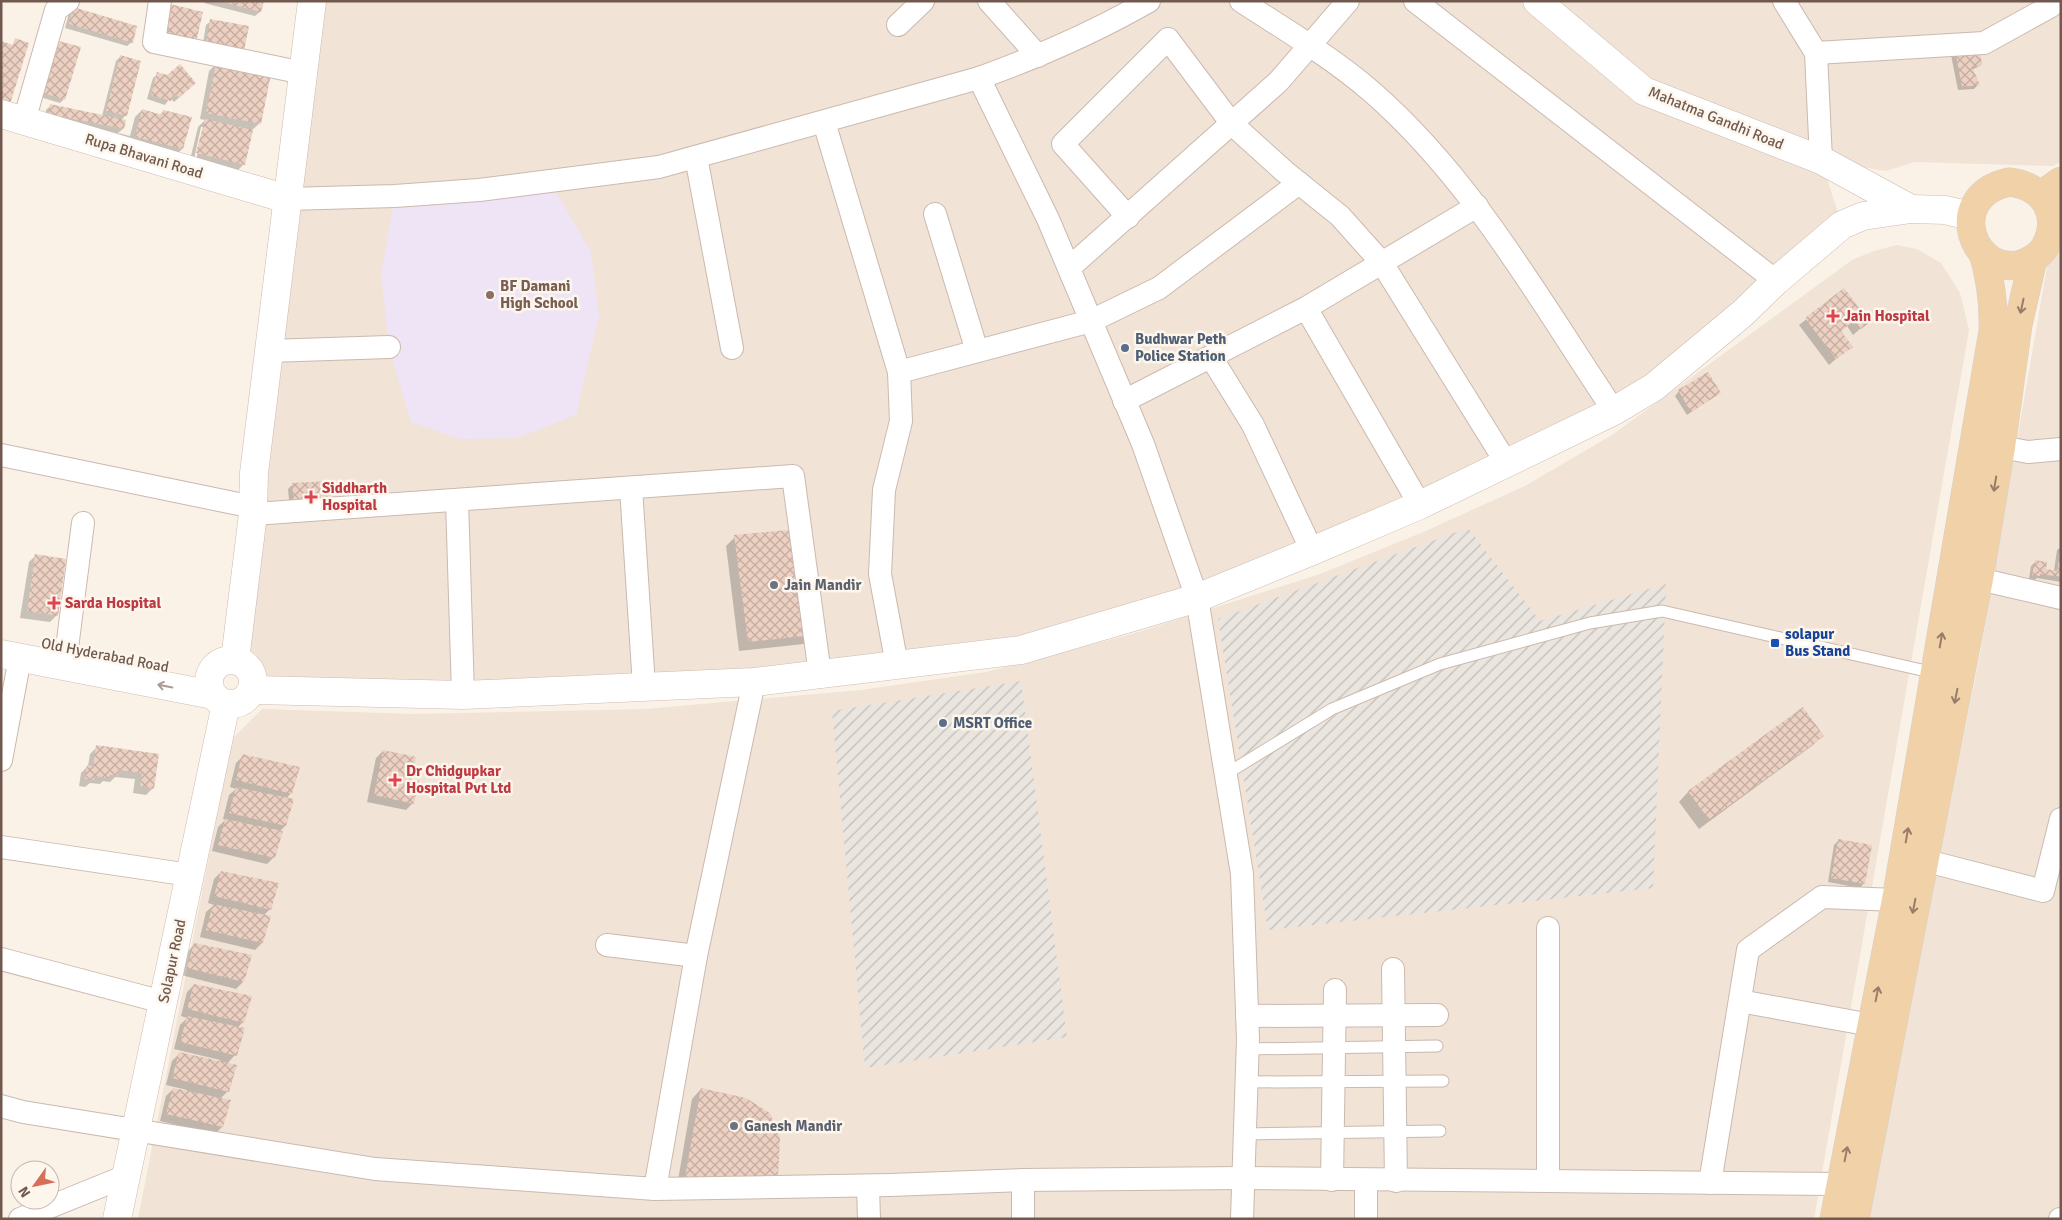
<svg xmlns="http://www.w3.org/2000/svg" width="2062" height="1220" viewBox="0 0 2062 1220" font-family="Signika,sans-serif">
<style>
.residential{fill:#f1e3d6}
.industrial{fill:url(#industrial-furrows)}
.education{fill:#eee4f6}
.shadow{fill:#0003;fill-rule:evenodd}
.building{fill:url(#building-cross-hatch)}
.lines{fill:none;stroke-linecap:round;stroke-linejoin:round}
.service-casing{stroke:#cbb9ae;stroke-width:13}
.minor-casing{stroke:#cbb9ae;stroke-width:24}
.tertiary-casing{stroke:#cbb9ae;stroke-width:29}
.secondary-casing{stroke:#cfbbaf;stroke-width:29}
.primary-casing{stroke:#d7d1cd;stroke-width:29}
.service{stroke:#fff;stroke-width:11}
.minor{stroke:#fff;stroke-width:22}
.tertiary{stroke:#fff;stroke-width:28}
.secondary{stroke:#fff;stroke-width:28}
.primary{stroke:#f1d1a7;stroke-width:28}
.oneway{stroke:#977d69}
.oneway2{stroke:#aa9b95}
.education-dot{fill:#8d6e63;stroke:#fdf6ed;stroke-width:2}
.health-dot{fill:#e0444e;stroke:#fdf6ed;stroke-width:2}
.service-dot{fill:#5c6f8a;stroke:#fdf6ed;stroke-width:2}
.worship-dot{fill:#6b7280;stroke:#fdf6ed;stroke-width:2}
.transit-dot{fill:#1a4fb4;stroke:#fdf6ed;stroke-width:2}
.labels{text-anchor:middle;stroke-width:5;stroke-linejoin:round;paint-order:stroke}
.street-label{font-size:15px;fill:#71594e;stroke:#fdf6ed}
.education-label{font-size:15px;font-weight:bold;fill:#785e54;stroke:#fdf6ed;text-anchor:start}
.health-label{font-size:15px;font-weight:bold;fill:#be3a42;stroke:#fdf6ed;text-anchor:start}
.service-label{font-size:15px;font-weight:bold;fill:#4e5e75;stroke:#fdf6ed;text-anchor:start}
.worship-label{font-size:15px;font-weight:bold;fill:#5b616d;stroke:#fdf6ed;text-anchor:start}
.transit-label{font-size:15px;font-weight:bold;fill:#164399;stroke:#fdf6ed;text-anchor:start}
</style>
<defs>
<pattern id="industrial-furrows" width="10" height="10" patternUnits="userSpaceOnUse" patternTransform="scale(1.25)"><rect width="10" height="10" fill="#ebe5e0"/><path d="M-1 1l2-2M0 10L10 0M9 11l2-2" fill="none" stroke="#c3bdb8"/></pattern>
<pattern id="building-cross-hatch" width="8" height="8" patternUnits="userSpaceOnUse" patternTransform="scale(1.25)"><rect width="8" height="8" fill="#ecd0c2"/><path d="M0 0l8 8M0 8l8-8" fill="none" stroke="#c4aca0"/></pattern>
</defs>
<rect width="100%" height="100%" fill="#faf2e7"/>
<!-- residential -->
<g class="residential">
<polygon points="299,1 2061,1 2061,162 2053,166 1915,162 1886,171 1821,160 1842,225 1614,411 1420,505 1021,650 463,695 252,674 240,614"/>
<polygon points="1897,245 1917,249 1941,263 1960,293 1969,330 1814,1219 138,1219 232,739 262,709 414,714 645,709 861,690 986,672 1132,634 1320,574 1428,530 1525,486 1612,435 1852,260 1871,252"/>
<polygon points="2061,246 2061,1219 1868,1219 1980,654 2048,261"/>
</g>
<!-- industrial -->
<g class="industrial">
<polygon points="1468,528 1540,621 1666,584 1653,888 1268,930 1218,619"/>
<polygon points="1021,681 1067,1037 865,1068 832,711"/>
</g>
<!-- education -->
<polygon class="education" points="550,182 591,252 599,316 576,415 517,438 460,439 411,422 389,347 381,274 395,196"/>
<!-- shadow -->
<g class="shadow">
<polygon points="205,1 262,1 260,12 255,16 204,3"/>
<polygon points="74,9 132,42 127,46 65,28 69,13"/>
<polygon points="211,21 239,55 202,49 206,25"/>
<polygon points="59,42 64,99 60,103 40,97 55,46"/>
<polygon points="1950,50 1981,65 1972,70 1978,85 1974,89 1958,90"/>
<polygon points="120,57 126,115 121,120 123,129 118,133 130,136 135,117 142,110 160,115 164,111 182,149 175,156 118,135 120,134 44,118 46,110 50,106 102,116 116,61"/>
<path d="M216,64L260,123L252,130L244,164L237,171L190,160L198,127L205,120L200,119L209,71ZM201,127H204L196,160L194,159Z"/>
<polygon points="158,74 190,88 174,102 170,98 165,105 147,99 153,78"/>
<polygon points="1844,290 1861,328 1853,335 1847,326 1840,332 1851,346 1829,365 1799,325"/>
<polygon points="1679,391 1719,393 1687,415 1675,396"/>
<polygon points="292,485 327,508 290,511 288,489"/>
<polygon points="735,537 813,635 804,644 739,651 726,546"/>
<polygon points="2061,547 2061,582 2037,578 2034,580 2029,579 2031,566 2035,562 2045,570 2054,571 2057,550"/>
<polygon points="36,555 57,615 50,622 20,618 29,562"/>
<polygon points="1803,709 1822,736 1813,745 1699,829 1679,802 1688,792"/>
<polygon points="97,747 157,755 153,788 146,795 133,793 135,779 115,777 110,782 103,781 100,784 90,783 85,787 79,786 81,773 88,766 90,754"/>
<polygon points="383,751 410,780 413,803 406,810 367,802 376,758"/>
<polygon points="243,756 291,793 286,799 285,826 279,832 274,857 267,864 212,851 218,827 225,820 223,819 229,795 236,789 230,787 236,763"/>
<polygon points="1839,840 1864,883 1860,888 1828,882 1834,845"/>
<polygon points="221,872 270,909 263,916 269,917 262,943 255,950 200,937 206,912 214,905 208,903 214,879"/>
<polygon points="195,944 243,982 236,989 181,975 188,951"/>
<polygon points="194,985 243,1022 237,1028 235,1055 227,1064 228,1091 220,1099 222,1127 215,1134 160,1121 166,1096 173,1089 187,1092 187,1090 166,1085 172,1061 179,1054 219,1062 220,1060 174,1049 180,1025 187,1018 181,1016 187,992"/>
<polygon points="701,1089 779,1139 677,1186 692,1099"/>
</g>
<!-- building -->
<g class="building">
<polygon points="219,1 264,1 261,12"/>
<polygon points="170,4 203,12 196,42 163,34"/>
<polygon points="73,7 137,26 133,43 69,24"/>
<polygon points="210,19 249,26 244,51 206,45"/>
<polygon points="15,38 29,43 10,104 1,101 1,41 13,45"/>
<polygon points="59,41 81,47 65,100 43,93"/>
<polygon points="1954,45 1979,46 1982,65 1972,67 1980,85 1962,87"/>
<polygon points="120,55 141,61 127,116 106,111"/>
<polygon points="216,63 271,74 261,124 206,113"/>
<polygon points="180,64 196,83 179,98 173,92 171,101 151,95 157,72 167,75"/>
<polygon points="50,104 126,120 124,129 48,114"/>
<polygon points="142,109 162,115 163,110 192,117 183,149 135,137"/>
<polygon points="205,119 253,130 245,165 196,153"/>
<polygon points="1844,288 1870,322 1861,329 1855,320 1841,331 1853,347 1836,359 1805,318"/>
<polygon points="1708,372 1721,393 1691,412 1678,390"/>
<polygon points="331,481 333,504 294,507 292,483"/>
<polygon points="800,529 814,635 748,642 734,535"/>
<polygon points="2060,553 2061,577 2040,574 2040,576 2032,575 2035,560 2047,562 2046,569 2057,571"/>
<polygon points="35,554 66,559 58,616 27,611"/>
<polygon points="1803,707 1824,736 1709,820 1688,791"/>
<polygon points="96,745 159,754 154,789 140,786 142,773 119,770 118,775 110,775 108,778 94,776 94,780 85,779 87,765 93,766"/>
<polygon points="383,750 416,757 412,779 419,780 414,804 374,795"/>
<polygon points="242,754 300,767 292,794 236,780"/>
<polygon points="236,787 294,799 286,826 229,813"/>
<polygon points="225,819 283,831 275,858 218,845"/>
<polygon points="1838,839 1872,845 1865,884 1831,878"/>
<polygon points="221,871 279,883 271,910 214,896"/>
<polygon points="213,904 271,916 263,943 206,930"/>
<polygon points="194,943 252,955 244,982 187,968"/>
<polygon points="194,984 252,996 244,1023 187,1009"/>
<polygon points="187,1016 245,1028 237,1056 180,1042"/>
<polygon points="179,1052 237,1065 229,1092 172,1078"/>
<polygon points="173,1088 231,1100 223,1127 166,1114"/>
<polygon points="701,1088 746,1098 770,1113 780,1138 778,1178 685,1177"/>
</g>
<g class="lines">
<!-- service casing -->
<g class="service-casing">
<g id="service">
<polyline points="1226,774 1332,709 1440,664 1590,623 1662,611 1935,673"/>
<polyline points="1247,1049 1437,1046"/>
<polyline points="1246,1082 1443,1081"/>
<polyline points="1244,1134 1440,1131"/>
</g>
</g>
<!-- minor casing -->
<g class="minor-casing">
<g id="minor">
<polyline points="160,1 154,42 303,73"/>
<polyline points="989,1 1038,56"/>
<path d="M1241,1C1284,29 1333,58 1372,92C1473,180 1540,301 1614,411"/>
<polyline points="1415,1 1776,281"/>
<polyline points="1784,1 1816,53 1821,160"/>
<polyline points="898,25 923,1"/>
<polyline points="1816,53 1984,43 2051,6"/>
<polyline points="979,78 1048,219 1143,444 1197,598 1242,874 1248,1039 1242,1219"/>
<polyline points="24,121 56,10 68,1"/>
<polyline points="824,122 899,372 901,421 884,490 880,574 897,665"/>
<polyline points="696,157 732,348"/>
<path d="M287,199L395,196L479,190L659,167L979,78C1038,57 1095,32 1149,1"/>
<polyline points="935,214 977,351"/>
<polyline points="1128,217 1063,144 1168,39 1232,124 1284,171 1340,216 1382,263 1507,464"/>
<polyline points="1069,268 1278,82 1348,1"/>
<polyline points="1306,308 1420,505"/>
<polyline points="269,351 389,347"/>
<polyline points="1211,357 1253,425 1312,551"/>
<polyline points="899,372 1091,321 1159,288 1299,183"/>
<polyline points="1124,401 1306,308 1477,206"/>
<polyline points="2001,447 2028,452 2061,449"/>
<polyline points="1,455 253,507"/>
<polyline points="631,488 644,686"/>
<polyline points="457,500 463,695"/>
<polyline points="253,514 793,476 820,674"/>
<polyline points="1979,579 2061,598"/>
<polyline points="67,648 83,523"/>
<polyline points="1,760 20,658"/>
<polyline points="1,847 190,875"/>
<polyline points="1923,860 2043,891 2061,819"/>
<polyline points="1548,928 1548,1181"/>
<polyline points="607,945 696,956"/>
<polyline points="1,959 163,1002"/>
<polyline points="1393,969 1396,1181"/>
<polyline points="1740,1001 1871,1025"/>
<polyline points="1247,1016 1437,1015"/>
<polyline points="1,1106 23,1112 375,1169 655,1189 890,1185 1023,1180 1242,1178 1840,1184 1858,1186"/>
<polyline points="1023,1180 1023,1219"/>
<polyline points="1332,1180 1335,990"/>
<polyline points="1366,1180 1366,1219"/>
<polyline points="1710,1183 1748,950 1822,897 1896,900"/>
<polyline points="868,1186 869,1219"/>
<polyline points="655,1189 696,956 754,682"/>
<polyline points="20,1219 126,1176"/>
<polyline points="2060,1219 2061,1219"/>
</g>
</g>
<!-- tertiary casing -->
<g class="tertiary-casing">
<g id="tertiary">
<polyline points="1537,1 1644,91 1821,160 1911,209"/>
<polyline points="1,114 287,199"/>
<polyline points="235,660 253,514 254,473 312,1"/>
</g>
</g>
<!-- secondary casing -->
<g class="secondary-casing">
<g id="secondary">
<polyline points="1,654 213,695"/>
<circle cx="231" cy="682" r="22"/>
<polyline points="252,690 463,695 754,682 1021,650 1197,598 1312,551 1420,505 1614,411 1654,387 1743,313 1776,281 1842,225 1863,216 1911,209 1945,210 1971,216"/>
<polyline points="117,1219 226,704"/>
</g>
</g>
<!-- primary casing -->
<g class="primary-casing">
<g id="primary">
<path d="M2009,182C2044,186 2062,214 2045,247C2040,255 2032,260 2024,263C1975,281 1941,197 2009,182Z"/>
<polyline points="2041,195 2061,181"/>
<path d="M1834,1219L1896,900L1993,331C1994,303 1991,280 1983,253"/>
<polyline points="1855,1219 1979,579 2001,447 2018,325 2033,259"/>
</g>
</g>
<!-- service -->
<use href="#service" class="service"/>
<!-- minor -->
<use href="#minor" class="minor"/>
<!-- tertiary -->
<use href="#tertiary" class="tertiary"/>
<!-- secondary -->
<use href="#secondary" class="secondary"/>
<!-- primary -->
<use href="#primary" class="primary"/>
</g>
<!-- one-way arrows -->
<defs><path id="oneway-shaft" d="M-6 0H5M1.5-3L5.5 0L1.5 3" fill="none" stroke-width="1.6" stroke-linecap="round" stroke-linejoin="round" transform="scale(1.25)"/></defs>
<g class="oneway">
<use href="#oneway-shaft" transform="translate(2022 306) rotate(102)"/>
<use href="#oneway-shaft" transform="translate(1995 484) rotate(99)"/>
<use href="#oneway-shaft" transform="translate(1941 640) rotate(-80)"/>
<use href="#oneway-shaft" transform="translate(1956 696) rotate(101)"/>
<use href="#oneway-shaft" transform="translate(1907 835) rotate(-80)"/>
<use href="#oneway-shaft" transform="translate(1914 906) rotate(101)"/>
<use href="#oneway-shaft" transform="translate(1877 994) rotate(-79)"/>
<use href="#oneway-shaft" transform="translate(1846 1154) rotate(-79)"/>
</g>
<use class="oneway2" href="#oneway-shaft" transform="translate(165 686) rotate(-169)"/>
<!-- markers -->
<circle class="education-dot" cx="490" cy="295" r="5"/>
<g class="health-dot">
<path d="M1830.5 308.5h5v5h5v5h-5v5h-5v-5h-5v-5h5z"/>
<path d="M308.5 489.5h5v5h5v5h-5v5h-5v-5h-5v-5h5z"/>
<path d="M51.5 595.5h5v5h5v5h-5v5h-5v-5h-5v-5h5z"/>
<path d="M392.5 772.5h5v5h5v5h-5v5h-5v-5h-5v-5h5z"/>
</g>
<g class="service-dot">
<circle cx="1125" cy="348" r="5"/>
<circle cx="943" cy="723" r="5"/>
</g>
<g class="worship-dot">
<circle cx="774" cy="585" r="5"/>
<circle cx="734" cy="1126" r="5"/>
</g>
<rect class="transit-dot" x="1770" y="638" width="10" height="10" rx="2.5"/>
<g class="labels">
<!-- street labels -->
<g class="street-label">
<text transform="translate(1716 118) rotate(22)" y="5">Mahatma Gandhi Road</text>
<text transform="translate(144 156) rotate(17)" y="5">Rupa Bhavani Road</text>
<text transform="translate(105 655) rotate(11)" y="5">Old Hyderabad Road</text>
<text transform="translate(172 961) rotate(-78)" y="5">Solapur Road</text>
</g>
<!-- education labels -->
<g class="education-label">
<text x="500" y="291">BF Damani<tspan x="500" dy="17">High School</tspan></text>
</g>
<!-- health labels -->
<g class="health-label">
<text x="1844" y="321">Jain Hospital</text>
<text x="322" y="493">Siddharth<tspan x="322" dy="17">Hospital</tspan></text>
<text x="65" y="608">Sarda Hospital</text>
<text x="406" y="776">Dr Chidgupkar<tspan x="406" dy="17">Hospital Pvt Ltd</tspan></text>
</g>
<!-- service labels -->
<g class="service-label">
<text x="1135" y="344">Budhwar Peth<tspan x="1135" dy="17">Police Station</tspan></text>
<text x="953" y="728">MSRT Office</text>
</g>
<!-- worship labels -->
<g class="worship-label">
<text x="784" y="590">Jain Mandir</text>
<text x="744" y="1131">Ganesh Mandir</text>
</g>
<!-- transit labels -->
<g class="transit-label">
<text x="1785" y="639">solapur<tspan x="1785" dy="17">Bus Stand</tspan></text>
</g>
</g>
<!-- border -->
<rect width="2062" height="1220" fill="none" stroke="#71594e" stroke-width="5"/>
<!-- north arrow -->
<g transform="translate(35 1185) rotate(237)"><circle r="24" fill="#fdf6ed" stroke="#c5b7ad"/>
<path d="M0-4L9 19L0 12L-9 19Z" fill="#d66f5a"/>
<text y="-8" font-size="14" font-weight="bold" text-anchor="middle" fill="#71594e">N</text>
</g>
</svg>
